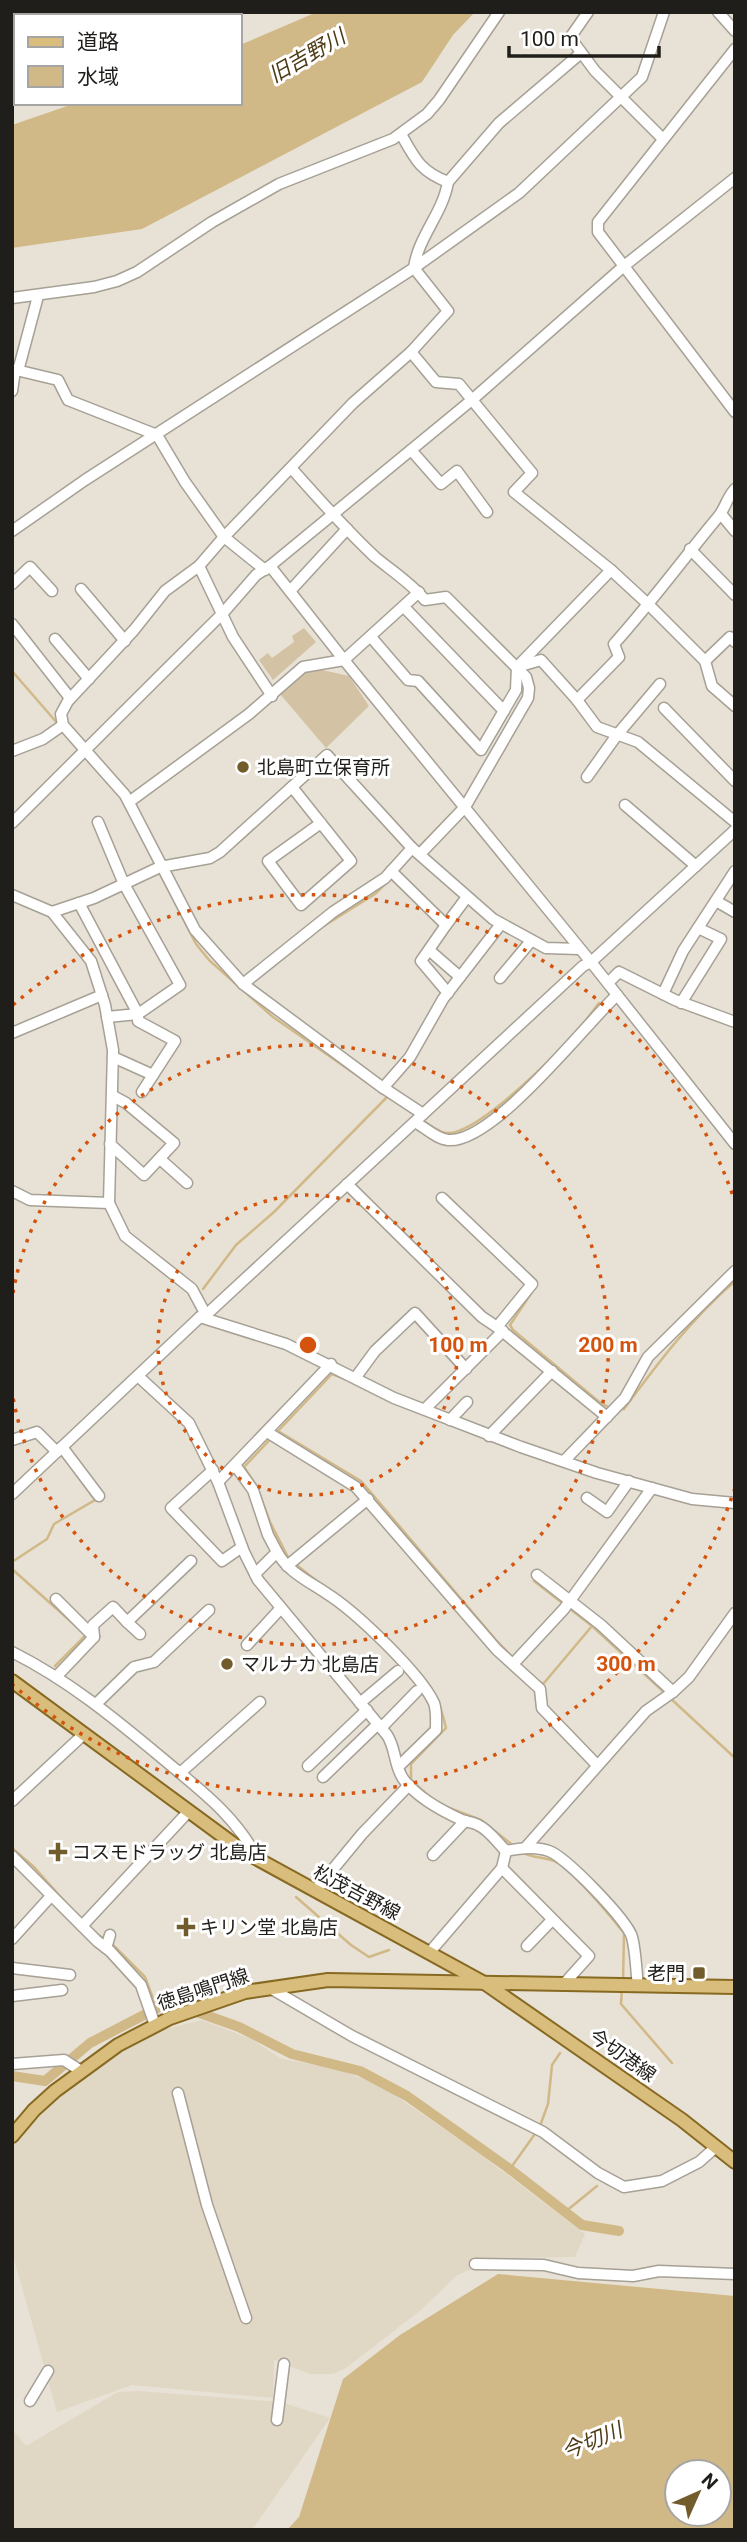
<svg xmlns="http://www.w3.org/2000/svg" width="747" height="2542" viewBox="0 0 747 2542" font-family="Roboto,'Noto Sans JP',sans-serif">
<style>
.built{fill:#e1d7c5}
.green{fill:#d3c3a4}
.water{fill:#d1b887;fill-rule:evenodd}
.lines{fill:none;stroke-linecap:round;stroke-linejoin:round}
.stream{stroke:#d1b887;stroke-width:2.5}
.canal{stroke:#d1b887;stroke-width:10}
.minor-casing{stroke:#a6a095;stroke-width:13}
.major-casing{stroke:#876921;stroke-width:16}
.minor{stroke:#fff;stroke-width:10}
.major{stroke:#d9bd7c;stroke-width:12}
.ring{fill:none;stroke:#d4530d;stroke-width:3.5;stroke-dasharray:3.5 7}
.poi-dot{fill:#735c2c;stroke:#fff;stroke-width:2.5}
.labels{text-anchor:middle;stroke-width:6;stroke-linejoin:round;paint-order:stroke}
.poi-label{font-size:19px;fill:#201e1a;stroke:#fff;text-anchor:start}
.street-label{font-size:19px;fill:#201e1a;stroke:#fff}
.water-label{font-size:21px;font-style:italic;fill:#4e3b14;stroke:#fff}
.centre{fill:#d4530d;stroke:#fff;stroke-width:3.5}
.ring-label{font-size:21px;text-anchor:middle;font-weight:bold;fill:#d4530d;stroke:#fff;stroke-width:6;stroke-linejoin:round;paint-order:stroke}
</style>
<rect width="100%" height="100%" fill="#e8e2d6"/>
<!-- built -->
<g class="built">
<polygon points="202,2020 251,2039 282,2059 335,2068 381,2086 472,2148 585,2234 575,2257 500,2258 457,2275 421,2310 346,2368 333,2374 310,2374 274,2360 273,2398 132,2385 57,2412 12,2252 12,2147 50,2105 117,2054 157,2031"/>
<polygon points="138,2391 281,2402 330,2418 252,2530 12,2530 12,2429 26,2446 118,2392"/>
</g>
<!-- green -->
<g class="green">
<polygon points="304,628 316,642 273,680 259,660 268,653 272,658 294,642 292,636"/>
<polygon points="313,668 349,676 369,706 326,748 280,694 303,672"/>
</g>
<!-- water -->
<g class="water">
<polygon points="317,12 475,12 453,35 422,82 142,229 12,248 12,125 76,103 240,103 240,45"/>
<path d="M498,2274L735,2296V2530H287L299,2517L343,2379L400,2335ZM677,2472H719V2514H677Z"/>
</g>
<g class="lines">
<!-- stream -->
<g class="stream">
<polyline points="12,671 58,724"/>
<polyline points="147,848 196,944 209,960 273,1017 371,1085"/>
<polyline points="418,848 460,805"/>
<polyline points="400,869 414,853"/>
<polyline points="319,929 375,894 388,881"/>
<polyline points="583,1024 599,1003"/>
<polyline points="399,1104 417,1116"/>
<path d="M422,1120C429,1124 438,1132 446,1133C473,1136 540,1070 560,1050"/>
<polyline points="203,1289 236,1245 274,1212 388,1096 385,1094"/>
<polyline points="532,1292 510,1325 513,1330 598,1401 610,1408"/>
<path d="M621,1409H624C658,1363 691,1319 735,1281"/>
<polyline points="278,1431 361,1481 496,1640 522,1667"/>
<polyline points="289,1559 270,1522 256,1485 244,1467 332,1374 345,1379"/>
<polyline points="12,1562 47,1539 54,1524 95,1500 69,1464"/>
<polyline points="294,1563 322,1585"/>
<polyline points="12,1569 86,1635 55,1666"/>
<polyline points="534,1581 592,1626 665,1693"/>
<path d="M417,1671C434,1687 441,1706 446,1728L411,1764V1780L431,1798"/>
<polyline points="540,1683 544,1683 592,1626"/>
<polyline points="669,1697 735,1758"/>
<polyline points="439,1804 481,1820 515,1847"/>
<polyline points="12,1848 34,1867 75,1913"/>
<path d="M520,1851C531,1859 544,1856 556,1862C574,1871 610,1916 624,1933L623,1982"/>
<polyline points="296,1897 351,1945 369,1957 389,1950"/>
<polyline points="94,1932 106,1940"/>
<polyline points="112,1944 145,1977 157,2009"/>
<polyline points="622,1988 621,2004 672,2063"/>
<polyline points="540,2126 548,2104 552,2065 560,2053"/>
<polyline points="510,2169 537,2131"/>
<polyline points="565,2212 597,2186"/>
</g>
<!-- canal -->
<polyline class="canal" points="12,2076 45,2081 90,2043 169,2002 239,2027 292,2054 360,2071 407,2096 507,2167 582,2225 619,2231"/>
<!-- minor casing -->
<g class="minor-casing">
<g id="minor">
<polyline points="588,12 572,35 572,40 595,71 663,139"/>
<polyline points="718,12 735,31"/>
<polyline points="143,16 150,12"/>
<polyline points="735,49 598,222 598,232 735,412"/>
<polyline points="12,66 16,65"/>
<path d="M401,134C415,159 420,171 448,182"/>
<polyline points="12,298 94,287 117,281 137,272 212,222 279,184 393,139 427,114 439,100 499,12"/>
<polyline points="411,352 436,382 459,384 532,473 514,492 611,570 649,605 705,661 712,686 735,706"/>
<polyline points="12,369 58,380 68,400 157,435 185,482 224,537 265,570"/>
<polyline points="18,371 38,296"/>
<polyline points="12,391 15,370"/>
<polyline points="411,450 441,484 457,471 487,512"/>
<path d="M292,469C319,499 345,529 375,557C392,571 411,583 425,600L446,597L526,677L529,688L528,698L465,807L420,854"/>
<polyline points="721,514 735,531"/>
<polyline points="12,531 85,480 414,268 519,193 642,77 664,12"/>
<polyline points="690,549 735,595"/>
<polyline points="199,566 233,637 272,696"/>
<polyline points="270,566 344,660 591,962 735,1144"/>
<polyline points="12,584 30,567 52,591"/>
<polyline points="81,589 125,641"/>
<polyline points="290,591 347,529"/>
<polyline points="404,607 504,711"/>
<polyline points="12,624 70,698"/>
<polyline points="371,637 408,680 418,681 481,750 516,690 517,667 611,570"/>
<polyline points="55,639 89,679"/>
<polyline points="705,661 730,637 735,642"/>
<polyline points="517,667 541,660 577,700 597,727 638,742 735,822"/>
<path d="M577,700L619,657L614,644C651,603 683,559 718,517C725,509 727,497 735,489"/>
<polyline points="664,708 735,781"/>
<polyline points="12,751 43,739 63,725"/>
<polyline points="587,777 617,735 660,684"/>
<polyline points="292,787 351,861 301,905 268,861 321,823"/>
<polyline points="129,802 249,714 303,667 344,660 419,592"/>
<polyline points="625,805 696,866"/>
<polyline points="98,822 124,884 180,985 138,1014 107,1017"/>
<polyline points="12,823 223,613 256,575 270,566 473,399 624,266 735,178"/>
<polyline points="391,871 446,925 467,897"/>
<polyline points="12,895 52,912 91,961 105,1005 113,1050 109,1203 125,1236 192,1289 206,1315"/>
<polyline points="716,901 735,912"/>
<polyline points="79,903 138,1014 138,1021 175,1041 142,1092"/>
<polyline points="52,912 94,898 160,867 210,858 220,852 327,755 412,848 493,919 546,948 579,949"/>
<polyline points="446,925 421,961 448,993"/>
<polyline points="429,950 460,977"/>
<polyline points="500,978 531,941"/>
<polyline points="608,983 619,972 675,1000 735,1022"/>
<polyline points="243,984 333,912 385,878 412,848"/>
<polyline points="663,994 683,951 735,871"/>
<polyline points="681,1003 721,939 698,928"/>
<polyline points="12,1033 102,995"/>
<polyline points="113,1057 153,1075"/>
<polyline points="383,1088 410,1057 443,999 501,924"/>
<path d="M423,1114L379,1085L243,984L195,930L125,795L63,725L61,714L68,701L134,630L165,591L199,566L224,537L353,403L411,352L448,311L414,268C418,237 443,213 448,182L499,123L581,53"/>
<path d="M415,1122C424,1127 437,1139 448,1140C493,1144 584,1026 617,995"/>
<polyline points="110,1144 144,1175 174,1143 126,1103 113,1096"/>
<polyline points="160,1159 187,1183"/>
<polyline points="347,1184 482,1317 497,1327 532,1284 442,1198"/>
<polyline points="12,1191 30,1200 109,1203"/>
<polyline points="200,1317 286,1344 394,1398 521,1447 597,1473 692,1499 735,1503"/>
<polyline points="497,1327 607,1417"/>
<path d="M139,1377L189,1423L218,1482L244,1552L258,1580L387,1735C396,1748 394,1767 404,1780C418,1798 442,1811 462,1820C467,1822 473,1822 478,1825C489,1830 497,1842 506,1851"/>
<polyline points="356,1377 375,1351 415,1313 466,1369"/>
<polyline points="425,1409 503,1331"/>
<polyline points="450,1420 467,1402"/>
<polyline points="267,1432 356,1487 497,1650 540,1689 542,1708 597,1765"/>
<polyline points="489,1436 552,1371"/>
<polyline points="12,1440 37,1432 57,1452"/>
<polyline points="62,1447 99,1496"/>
<polyline points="564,1461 625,1398 648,1357 735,1271"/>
<polyline points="235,1465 253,1490 268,1535 277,1552 255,1574"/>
<polyline points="213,1470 171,1508 222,1561 242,1547"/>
<polyline points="218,1482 331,1364"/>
<polyline points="12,1494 200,1317 206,1315 583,966 591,962 735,830"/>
<polyline points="587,1498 607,1512 629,1481"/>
<path d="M277,1552C287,1571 308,1581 326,1593C355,1611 420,1673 434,1703C437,1711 436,1721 436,1730L398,1767"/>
<polyline points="287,1566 368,1499"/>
<polyline points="537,1575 601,1625 673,1692"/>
<polyline points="56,1599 94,1637 56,1677"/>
<polyline points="127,1622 140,1634"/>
<polyline points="94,1637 93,1625 113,1607 127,1622 191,1561"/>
<polyline points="247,1645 281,1608"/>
<path d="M12,1652C68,1680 114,1718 162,1758C200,1790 234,1814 258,1859"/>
<polyline points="513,1664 564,1609 652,1488"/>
<polyline points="97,1703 134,1667 154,1662 209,1610"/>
<polyline points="360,1703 398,1671"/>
<polyline points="381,1728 417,1691"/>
<polyline points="308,1766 367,1710"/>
<polyline points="180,1773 260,1702"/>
<polyline points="323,1777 378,1724"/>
<polyline points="12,1801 84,1734"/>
<polyline points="526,1847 646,1711 673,1692 689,1677 735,1613"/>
<path d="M506,1851C520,1848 535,1846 549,1851C566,1857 627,1920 632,1937C636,1952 636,1970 638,1986"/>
<polyline points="433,1855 465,1821"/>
<polyline points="12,1856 97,1941 110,1951 141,1985 155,2025"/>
<polyline points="502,1868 589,1956 563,1985"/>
<polyline points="315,1891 362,1834 409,1785"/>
<polyline points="82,1926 189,1811"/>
<polyline points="12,1939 51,1896"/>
<polyline points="527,1946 552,1920"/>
<polyline points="106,1948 110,1935"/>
<polyline points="429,1953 502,1868 506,1851"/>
<polyline points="12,1968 70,1975"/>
<polyline points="270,1988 352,2036 543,2132 598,2173 624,2187 662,2181 699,2162 716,2147"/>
<polyline points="12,1996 62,1990"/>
<polyline points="12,2064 64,2060 81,2071"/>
<polyline points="178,2093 207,2205 246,2318"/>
<polyline points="475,2264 544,2265 578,2273 633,2276 659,2271 735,2274"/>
<polyline points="30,2401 48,2371"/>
<polyline points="277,2420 284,2364"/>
</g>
</g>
<!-- major casing -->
<g class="major-casing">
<g id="major">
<polyline points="12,1681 243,1851 486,1984 682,2120 735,2162"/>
<polyline points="12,2136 34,2110 55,2091 118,2045 170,2018 245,1992 328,1980 735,1987"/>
</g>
</g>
<!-- minor -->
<use href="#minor" class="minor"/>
<!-- major -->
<use href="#major" class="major"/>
</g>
<!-- distance rings -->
<g class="ring">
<circle cx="308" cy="1345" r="150"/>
<path d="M13 1293A300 300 0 1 1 13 1397"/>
<path d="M735 1488A450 450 0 0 1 13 1685M13 1005A450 450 0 0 1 735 1202"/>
</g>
<!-- markers -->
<g class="poi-dot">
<circle cx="243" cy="767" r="7"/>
<circle cx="227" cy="1664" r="7"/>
<path d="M54.5 1841.5h7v7h7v7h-7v7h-7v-7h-7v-7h7z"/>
<path d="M182.5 1916.5h7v7h7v7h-7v7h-7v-7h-7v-7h7z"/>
<rect x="692" y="1966" width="14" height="14" rx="3.5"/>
</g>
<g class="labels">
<!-- poi labels -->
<g class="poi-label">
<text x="257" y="774">北島町立保育所</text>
<text x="241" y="1671">マルナカ 北島店</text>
<text x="72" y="1859">コスモドラッグ 北島店</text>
<text x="200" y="1934">キリン堂 北島店</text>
<text x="685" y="1980" text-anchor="end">老門</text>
</g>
<!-- street labels -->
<g class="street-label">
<text transform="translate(357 1892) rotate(28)" y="7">松茂吉野線</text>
<text transform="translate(203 1989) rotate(-18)" y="7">徳島鳴門線</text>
<text transform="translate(623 2055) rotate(35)" y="7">今切港線</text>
</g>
<!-- water labels -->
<g class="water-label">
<text transform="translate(307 56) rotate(-30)" y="7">旧吉野川</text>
<text transform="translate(592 2441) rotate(-22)" y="7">今切川</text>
</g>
</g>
<circle cx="308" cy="1345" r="10" class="centre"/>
<g class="ring-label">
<text x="458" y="1352">100 m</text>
<text x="608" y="1352">200 m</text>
<text x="626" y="1671">300 m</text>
</g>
<!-- border -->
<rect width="747" height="2542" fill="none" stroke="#201e1a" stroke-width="28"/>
<!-- legend -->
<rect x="14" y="14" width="228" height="91" fill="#ffffff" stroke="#a6a5a3" stroke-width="2"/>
<rect x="28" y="37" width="35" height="10" fill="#d9bd7c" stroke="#a6a5a3" stroke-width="2"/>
<text x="77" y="49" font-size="21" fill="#201e1a">道路</text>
<rect x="28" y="66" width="35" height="21" fill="#d1b887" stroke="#a6a5a3" stroke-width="2"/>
<text x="77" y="84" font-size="21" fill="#201e1a">水域</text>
<!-- north arrow -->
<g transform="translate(698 2493) rotate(45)"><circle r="33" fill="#ffffff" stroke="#a6a5a3" stroke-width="2"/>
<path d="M0-5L12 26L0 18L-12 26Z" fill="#735c2c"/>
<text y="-10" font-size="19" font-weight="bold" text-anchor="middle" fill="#201e1a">N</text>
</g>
<!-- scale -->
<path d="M509 46v10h150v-10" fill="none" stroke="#201e1a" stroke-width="3.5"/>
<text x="520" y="46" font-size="21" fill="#201e1a" stroke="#ffffff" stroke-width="5" paint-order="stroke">100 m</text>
</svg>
